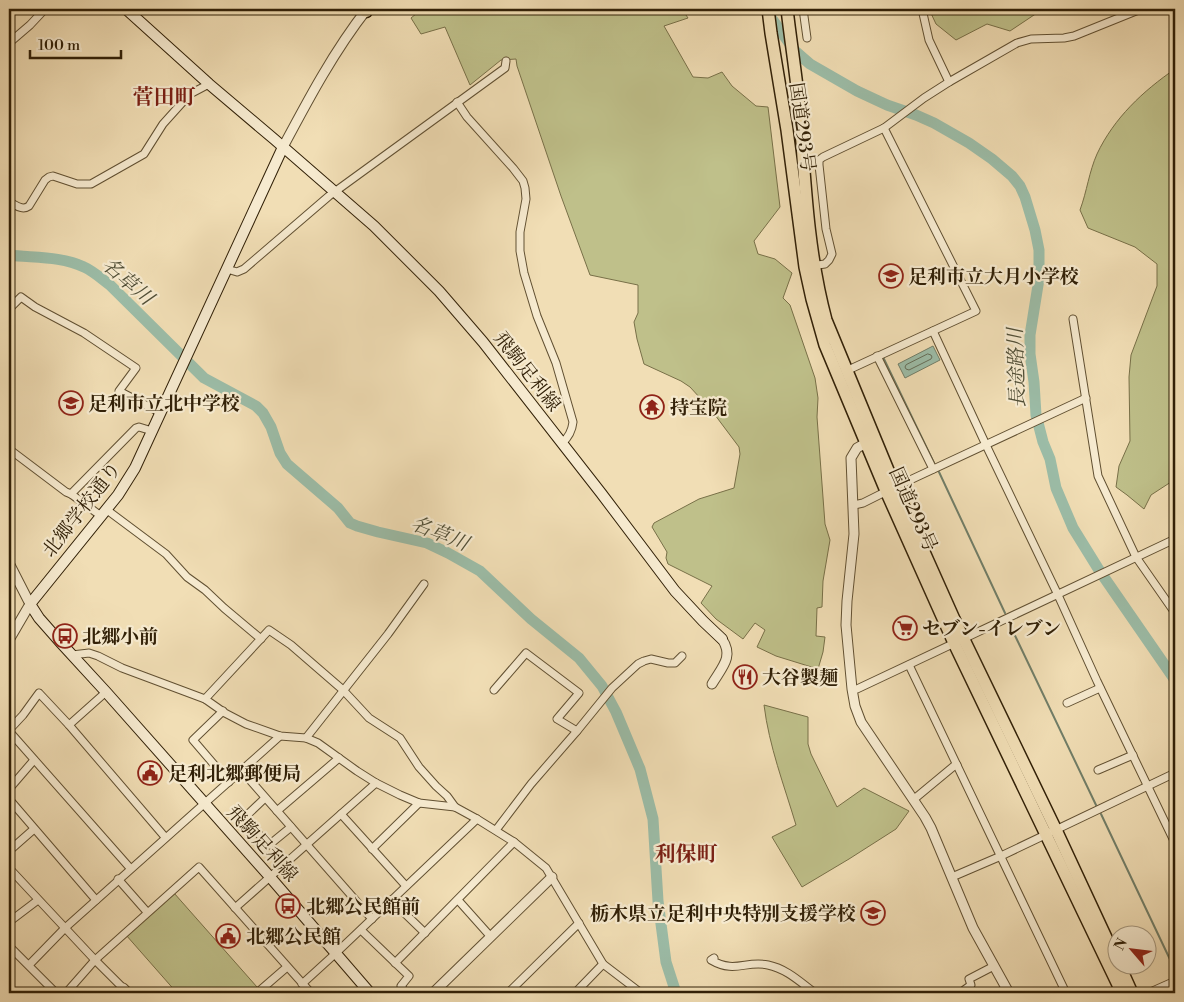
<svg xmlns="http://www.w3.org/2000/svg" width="1184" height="1002" viewBox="0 0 1184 1002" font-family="'Libre Bodoni','Noto Serif JP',serif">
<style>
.green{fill:#bfc08a;stroke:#787048}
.water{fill:#9cbda8;stroke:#717e68}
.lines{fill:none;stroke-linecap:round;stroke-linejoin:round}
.shore{stroke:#666e58;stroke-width:1}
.stream{stroke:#717e68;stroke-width:2}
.river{stroke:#9cbda8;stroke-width:11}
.minor-casing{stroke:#615032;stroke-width:9}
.tertiary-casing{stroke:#615032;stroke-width:11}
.secondary-casing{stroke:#312007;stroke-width:12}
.trunk-casing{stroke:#312007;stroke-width:14}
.motorway-casing{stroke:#312007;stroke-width:15}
.minor{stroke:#f6eacf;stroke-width:7}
.tertiary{stroke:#f6eacf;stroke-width:9}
.secondary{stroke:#f6eacf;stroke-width:10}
.trunk{stroke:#f1deb5;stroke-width:11}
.motorway{stroke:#f1deb5;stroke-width:12}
.labels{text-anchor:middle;stroke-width:4.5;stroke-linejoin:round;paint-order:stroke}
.street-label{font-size:19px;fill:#312007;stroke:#f6eacf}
.poi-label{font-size:19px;font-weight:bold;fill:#312007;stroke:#f6eacf;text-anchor:start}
.water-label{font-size:20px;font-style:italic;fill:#514f37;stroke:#f6eacf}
.quarter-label{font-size:21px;font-weight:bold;fill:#7a1f14;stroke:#f6eacf}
</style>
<rect width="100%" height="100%" fill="#f1deb5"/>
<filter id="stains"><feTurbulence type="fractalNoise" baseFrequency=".004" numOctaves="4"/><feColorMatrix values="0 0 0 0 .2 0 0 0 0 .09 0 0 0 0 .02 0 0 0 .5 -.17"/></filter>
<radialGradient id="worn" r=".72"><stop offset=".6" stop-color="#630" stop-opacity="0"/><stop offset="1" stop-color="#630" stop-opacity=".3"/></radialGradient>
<!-- green -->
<g class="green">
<polygon points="422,9 682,9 688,18 664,26 693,77 708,78 722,72 732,86 756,106 768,107 780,207 754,241 758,254 775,259 792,273 783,298 790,305 815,378 818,398 817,417 825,524 830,540 823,581 822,607 817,608 816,636 825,637 823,652 818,669 776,656 757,647 765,630 755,623 743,639 716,619 701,603 712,586 668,564 666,558 667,552 652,527 654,523 699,499 734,488 740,454 739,447 712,411 690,387 681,381 644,364 637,339 634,322 638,313 638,285 590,275 561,196 517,66 516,59 501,60 470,85 445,27 421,34 411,18"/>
<polygon points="929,9 1043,9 1010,31 987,24 956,40 936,24"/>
<path d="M1175,69V481L1174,480L1151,495L1144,509L1127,495L1116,487L1119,466L1130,441L1129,377L1131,355L1157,286V264L1135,247L1088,228L1080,210C1087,191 1089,172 1097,154C1114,118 1143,91 1175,69Z"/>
<path d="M764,705L808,717V744L811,754L837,807L864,788L909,811L896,829L849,859L802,887L772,837L796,825C784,785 769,746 764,705Z"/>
<polygon points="174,893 257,987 251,993 177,993 126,935"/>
</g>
<!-- water -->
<polygon class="water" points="933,346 940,360 905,378 898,364"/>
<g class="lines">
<!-- shore -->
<polygon class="shore" points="928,354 931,355 932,357 931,359 909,370 906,369 905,367 906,365"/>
<!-- stream -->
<g class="stream">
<polyline points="883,357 934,463"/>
<polyline points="939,472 1005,613"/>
<polyline points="1009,623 1096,805"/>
<polyline points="1101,814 1175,970"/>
</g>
<!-- river -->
<g class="river">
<polyline points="767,12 795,51 810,64 857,91 887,105 916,115 934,123 969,143 992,159 1012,176 1020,186 1025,197 1035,230 1039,250 1039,279 1030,335 1030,354 1034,382 1036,415 1043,442 1050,459 1056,488 1073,528 1099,570 1175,680"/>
<path d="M9,255C33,258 61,256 84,267C93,271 102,279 110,285L204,378L256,406L263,413L271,427L280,453L287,464L338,508L350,523L357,526L378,532L427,543L448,553L480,571L531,619L579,658L602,686L616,712L640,769L653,819L658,901L666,962L676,993"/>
</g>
<!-- minor casing -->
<g class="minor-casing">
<g id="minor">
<polyline points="803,9 807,38"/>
<polyline points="922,9 929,40 949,82"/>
<polyline points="9,43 30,25 45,9"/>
<path d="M457,102L467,117L513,168L523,181L525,188L526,199L520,232V251L524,273L537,316L556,363L573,422C572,431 569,437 562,443"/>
<path d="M9,202C16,205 22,211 29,206L45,180L49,177L53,176L77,184H91L144,154L163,124L190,94L209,84"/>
<polyline points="811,266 825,264 829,260 832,254 826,229 819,165 819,160 823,157 884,128 924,98 949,82 1017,43 1031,39 1064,38 1074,36 1141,9"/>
<polyline points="227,269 237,272 244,269 329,196 505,68 506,61"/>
<polyline points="9,309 21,297 35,307 84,333 136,368 119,391 161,413"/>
<polyline points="1073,319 1098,476 1136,557 1175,613"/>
<polyline points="933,331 986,445 1058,595 1097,681 1175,843"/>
<polyline points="877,356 933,469"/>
<polyline points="846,371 976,311 884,128"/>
<polyline points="9,449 66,492 71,494 101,516"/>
<polyline points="71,494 136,428 139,427 152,431"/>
<polyline points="854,505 863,503 895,487 1086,398"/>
<polyline points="107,510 166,554 187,577 205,590 224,608 261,639"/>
<polyline points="72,655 89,653 98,656 122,668 205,699 225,713 246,724 280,736 306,738 318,743 357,771 376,783 400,795 419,803 455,807 477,819 514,842 546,868 603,964 641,993"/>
<polyline points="909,665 1066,993"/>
<polyline points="852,689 857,689 1175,539"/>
<polyline points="494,690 526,653 579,693 557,719 577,731"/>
<polyline points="205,699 269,630 291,645 343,690 369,718 400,738 419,767 436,786 447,796 455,807"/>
<polyline points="1067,703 1100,688"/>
<polyline points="223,711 193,740 229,782"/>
<polyline points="69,725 106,692"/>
<polyline points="9,730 23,715 39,693 69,725 165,837"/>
<polyline points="9,731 130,868"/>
<polyline points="306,738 388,634 424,584"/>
<polyline points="1098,770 1133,755"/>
<polyline points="242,771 372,919"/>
<polyline points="9,789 34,760"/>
<polyline points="265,798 244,818 269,845 291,827"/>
<polyline points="9,799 96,900"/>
<polyline points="913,800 954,766 957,765"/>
<polyline points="277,811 339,758"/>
<polyline points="341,814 406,886"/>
<polyline points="496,830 531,784 577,731 612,688 638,664 644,661 651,659 668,663 675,663 682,656"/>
<polyline points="372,849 419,803"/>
<polyline points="9,851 34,829"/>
<polyline points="9,868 95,960 123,988"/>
<polyline points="952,877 1001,856 1175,773"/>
<polyline points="118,879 147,912"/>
<polyline points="391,900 425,933"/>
<polyline points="458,900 491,937"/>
<polyline points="235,908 376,783"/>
<polyline points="9,922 38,900"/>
<polyline points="361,930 409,976 401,986 406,993"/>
<polyline points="9,946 56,993"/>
<path d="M714,958L711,960C735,974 746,960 768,965C787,969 800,982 815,993"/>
<polyline points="395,963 514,842"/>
<polyline points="29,965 65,928 280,736"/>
<polyline points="302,984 336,953 477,819"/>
<polyline points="66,993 95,960 199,867 311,993"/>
<polyline points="257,993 287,967"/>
<polyline points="508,993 579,923"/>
<polyline points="575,993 603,964"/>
<polyline points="960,993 971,985 969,979 994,966"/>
<polyline points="1148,993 1175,981"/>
</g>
</g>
<!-- tertiary casing -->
<g class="tertiary-casing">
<g id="tertiary">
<path d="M283,147C308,100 334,51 367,9"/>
<polyline points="866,443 857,448 851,458 854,534 847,601 846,625 852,689 855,706 861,722 925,817 931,828 973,928 1009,993"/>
<polyline points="9,563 30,604 9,640"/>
<path d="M712,684C722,667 734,657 722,639"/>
<polyline points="123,988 128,993"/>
<polyline points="433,993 552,877"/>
</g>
</g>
<!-- secondary casing -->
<g class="secondary-casing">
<g id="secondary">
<polyline points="126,9 209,84 274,139 374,226 439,291 483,342 601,493 675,591 703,621 722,639"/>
<polyline points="283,147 135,468 118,495 30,604 39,618 61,643 106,692 270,877 370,993"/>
</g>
</g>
<!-- trunk casing -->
<g class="trunk-casing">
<g id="trunk">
<polyline points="768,9 771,33 787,130 805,267 812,299 825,345 886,491 954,643 1122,993"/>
<path d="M787,9C791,44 797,80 800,115C805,184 808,253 826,320L895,487L954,619L1056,830L1116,959"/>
<polyline points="1119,964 1132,993"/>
</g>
</g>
<!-- motorway casing -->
<g class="motorway-casing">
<polyline id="motorway" points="366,11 366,9"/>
</g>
<!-- minor -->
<use href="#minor" class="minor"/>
<!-- tertiary -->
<use href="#tertiary" class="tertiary"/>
<!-- secondary -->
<use href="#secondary" class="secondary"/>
<!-- trunk -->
<use href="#trunk" class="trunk"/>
<!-- motorway -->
<use href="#motorway" class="motorway"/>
</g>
<!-- icons -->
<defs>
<g id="school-ring" transform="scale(1.25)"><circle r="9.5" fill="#f6eacf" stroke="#8f2418" stroke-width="1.5"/><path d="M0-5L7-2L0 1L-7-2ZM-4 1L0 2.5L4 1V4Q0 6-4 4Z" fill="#8f2418"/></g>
<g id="temple-ring" transform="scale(1.25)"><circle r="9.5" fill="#f6eacf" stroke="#8f2418" stroke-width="1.5"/><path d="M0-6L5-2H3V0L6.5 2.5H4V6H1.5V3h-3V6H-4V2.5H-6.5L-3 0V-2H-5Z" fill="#8f2418"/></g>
<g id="supermarket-ring" transform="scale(1.25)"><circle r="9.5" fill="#f6eacf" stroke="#8f2418" stroke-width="1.5"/><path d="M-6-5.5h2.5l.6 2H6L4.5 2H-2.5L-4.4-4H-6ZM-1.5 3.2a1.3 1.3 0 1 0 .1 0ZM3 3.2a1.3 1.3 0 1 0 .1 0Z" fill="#8f2418"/></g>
<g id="bus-ring" transform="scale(1.25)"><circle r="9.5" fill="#f6eacf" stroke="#8f2418" stroke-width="1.5"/><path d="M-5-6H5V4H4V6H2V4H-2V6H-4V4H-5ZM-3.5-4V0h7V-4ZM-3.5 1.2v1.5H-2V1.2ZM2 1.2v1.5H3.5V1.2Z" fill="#8f2418"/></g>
<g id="restaurant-ring" transform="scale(1.25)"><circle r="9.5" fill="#f6eacf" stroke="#8f2418" stroke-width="1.5"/><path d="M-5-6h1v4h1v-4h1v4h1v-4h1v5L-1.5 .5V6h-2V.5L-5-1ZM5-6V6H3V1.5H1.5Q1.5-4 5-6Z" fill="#8f2418"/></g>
<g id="civic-ring" transform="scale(1.25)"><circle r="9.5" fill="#f6eacf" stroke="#8f2418" stroke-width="1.5"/><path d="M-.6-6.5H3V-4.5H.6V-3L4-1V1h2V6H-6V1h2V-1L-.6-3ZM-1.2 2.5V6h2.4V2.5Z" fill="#8f2418"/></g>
</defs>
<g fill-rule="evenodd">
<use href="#school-ring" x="891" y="276"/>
<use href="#school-ring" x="71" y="403"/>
<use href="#temple-ring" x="652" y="407"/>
<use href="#supermarket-ring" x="905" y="628"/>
<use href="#bus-ring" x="65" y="636"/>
<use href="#restaurant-ring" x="745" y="677"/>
<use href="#civic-ring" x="150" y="773"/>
<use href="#bus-ring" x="288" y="906"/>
<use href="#school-ring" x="873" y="913"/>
<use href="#civic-ring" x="228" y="936"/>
</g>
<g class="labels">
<!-- street labels -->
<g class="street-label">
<text transform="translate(803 127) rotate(82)" y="7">国道293号</text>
<text transform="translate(528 371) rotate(52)" y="7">飛駒足利線</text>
<text transform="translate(81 509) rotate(-52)" y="7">北郷学校通り</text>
<text transform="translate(914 509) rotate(66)" y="7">国道293号</text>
<text transform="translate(263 843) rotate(48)" y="7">飛駒足利線</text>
</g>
<!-- poi labels -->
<g class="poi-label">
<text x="908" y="283">足利市立大月小学校</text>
<text x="88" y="410">足利市立北中学校</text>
<text x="670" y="414">持宝院</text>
<text x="922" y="635">セブン-イレブン</text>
<text x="82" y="643">北郷小前</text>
<text x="762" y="684">大谷製麺</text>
<text x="168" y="780">足利北郷郵便局</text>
<text x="306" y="913">北郷公民館前</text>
<text x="856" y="920" text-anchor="end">栃木県立足利中央特別支援学校</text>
<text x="246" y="943">北郷公民館</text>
</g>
<!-- water labels -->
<g class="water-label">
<text transform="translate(128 281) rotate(41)" y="7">名草川</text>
<text transform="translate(1016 368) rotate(-92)" y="7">長途路川</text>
<text transform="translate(440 533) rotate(22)" y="7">名草川</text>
</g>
<!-- quarter labels -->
<g class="quarter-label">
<text x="164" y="104">菅田町</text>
<text x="686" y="861">利保町</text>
</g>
</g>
<!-- margin -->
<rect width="1184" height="1002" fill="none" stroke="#f1deb5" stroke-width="30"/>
<rect x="10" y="10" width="1164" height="982" fill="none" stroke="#312007" stroke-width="2.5"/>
<rect x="15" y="15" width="1154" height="972" fill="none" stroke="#312007"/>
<!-- north arrow -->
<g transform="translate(1132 950) rotate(298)"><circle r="24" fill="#f6eacf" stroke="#a7997f"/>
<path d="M0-4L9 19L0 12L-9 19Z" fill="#8f2418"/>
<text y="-8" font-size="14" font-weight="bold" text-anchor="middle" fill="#312007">N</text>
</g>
<!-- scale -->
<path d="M30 50v8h91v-8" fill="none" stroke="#312007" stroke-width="2.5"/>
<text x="38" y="50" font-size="15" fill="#312007" stroke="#f6eacf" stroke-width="4" paint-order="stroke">100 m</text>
<rect width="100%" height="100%" filter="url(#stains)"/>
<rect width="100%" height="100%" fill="url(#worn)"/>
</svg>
